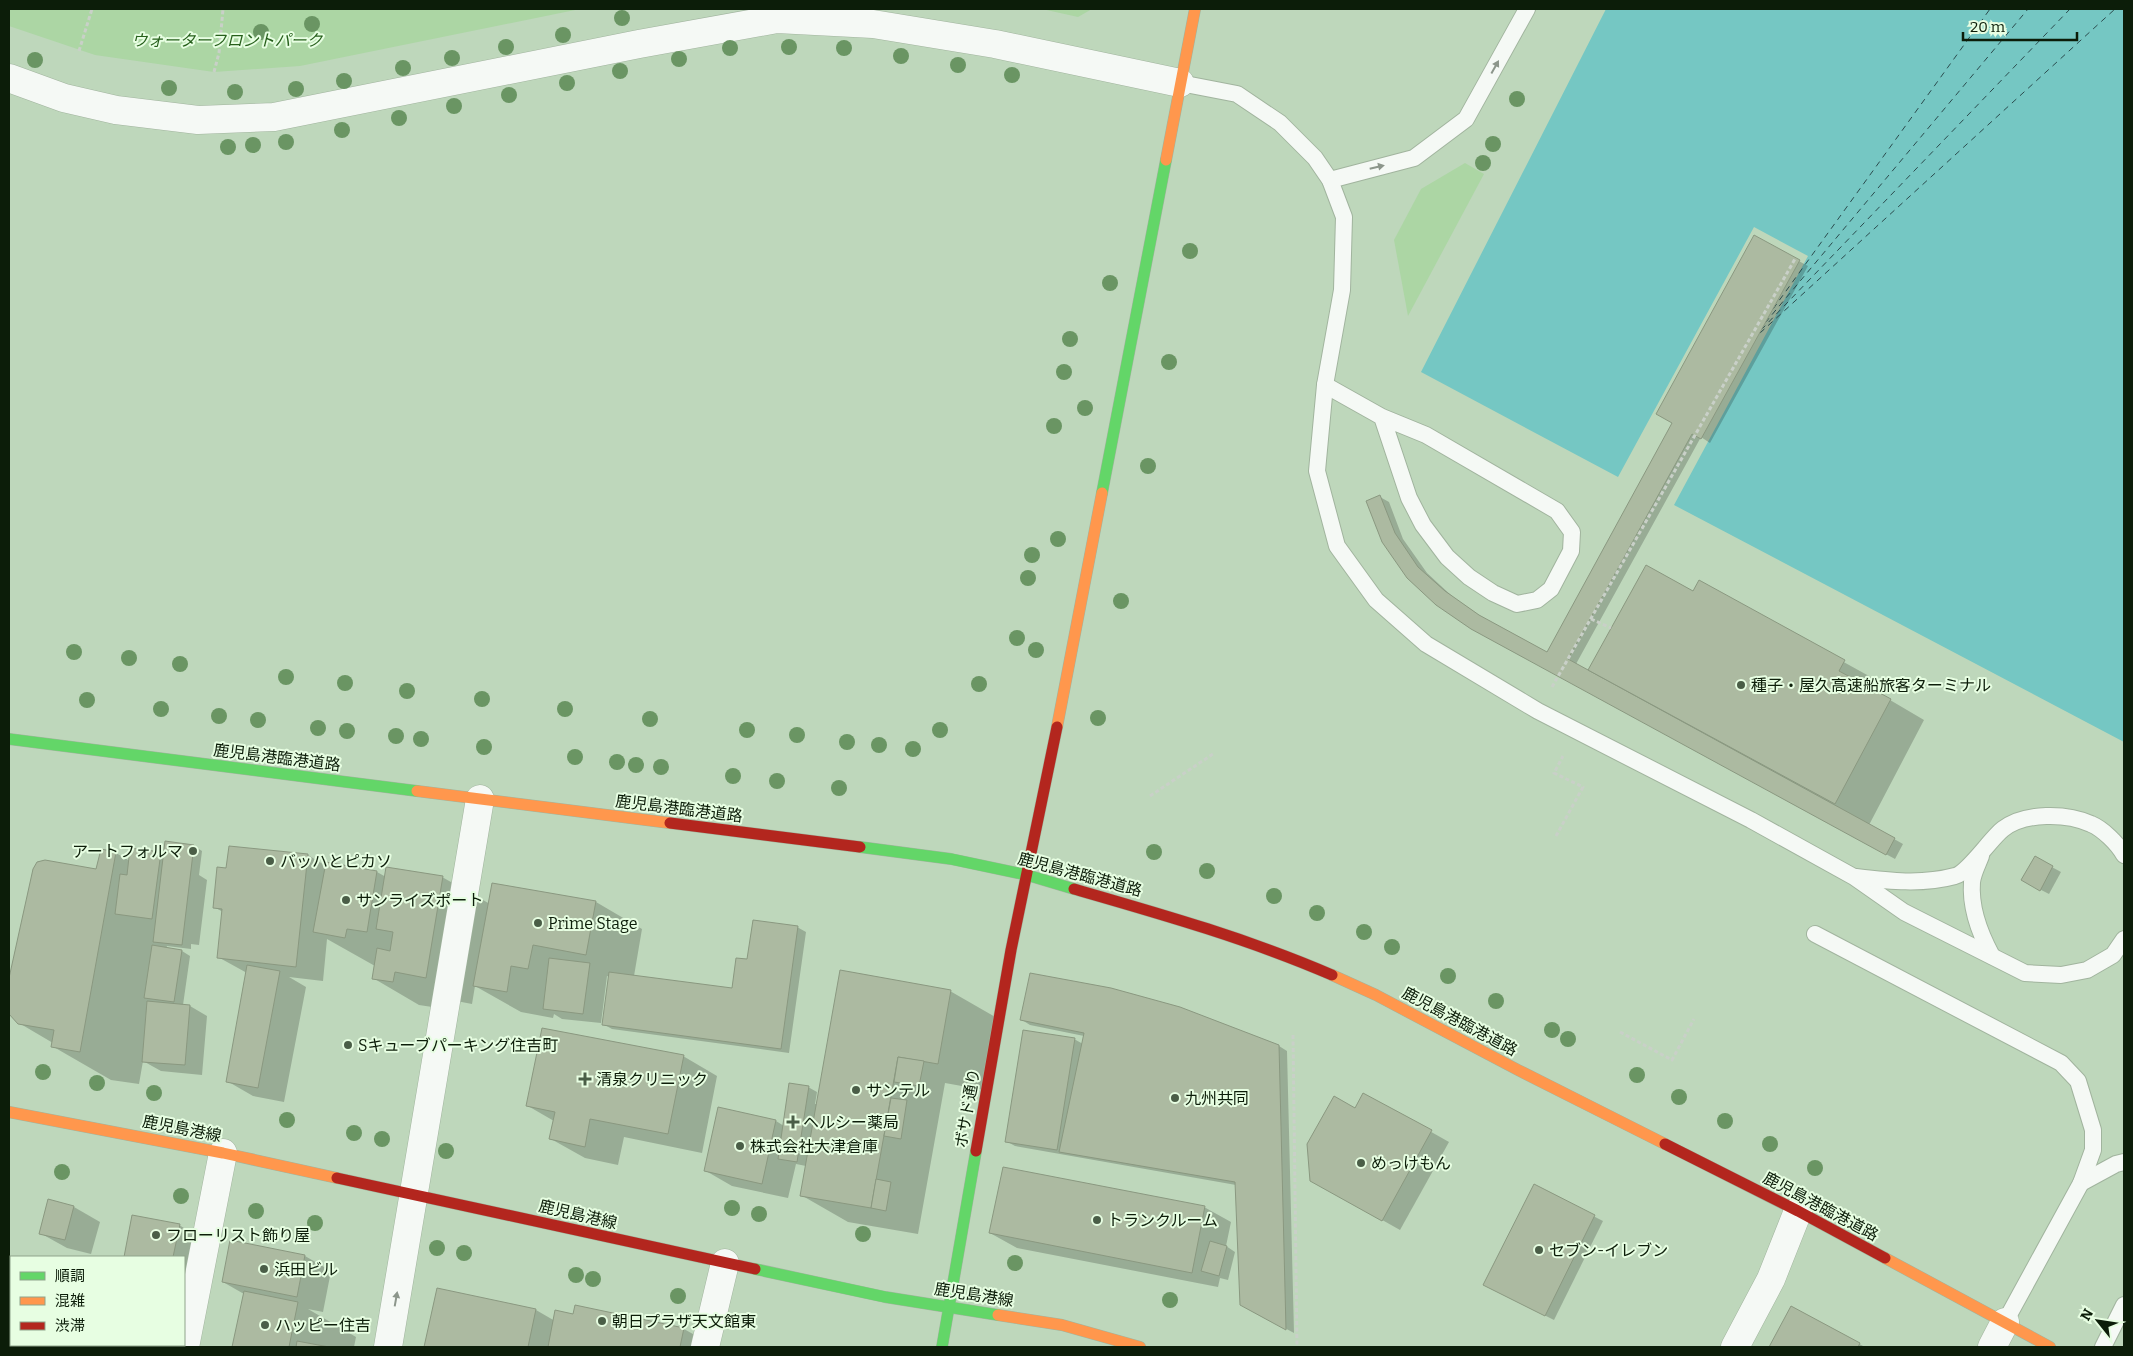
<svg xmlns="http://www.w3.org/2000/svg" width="2133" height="1356" viewBox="0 0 2133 1356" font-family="Bitter,'Noto Sans JP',serif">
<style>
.green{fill:#acd6a4}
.water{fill:#75c7c3}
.shadow{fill:#0003}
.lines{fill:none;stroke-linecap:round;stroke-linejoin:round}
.ferry{stroke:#2b4c4e;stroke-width:1;stroke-dasharray:6 5;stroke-linecap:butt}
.building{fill:#acbaa1;stroke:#8a9880}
.lane-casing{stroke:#a1b49e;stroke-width:18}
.street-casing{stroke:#a1b49e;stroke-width:29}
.fast-casing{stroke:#a1b49e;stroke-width:12}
.slow-casing{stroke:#a1b49e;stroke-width:12}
.jam-casing{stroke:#a1b49e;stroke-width:12}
.path{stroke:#c9d0c8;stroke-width:3;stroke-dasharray:4 2.5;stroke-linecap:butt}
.lane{stroke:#f5f9f5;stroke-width:16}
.street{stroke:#f5f9f5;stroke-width:28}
.fast{stroke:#63d668;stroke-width:11}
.slow{stroke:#ff974d;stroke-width:11}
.jam{stroke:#b3261e;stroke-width:11}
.tree{fill:#6a9563}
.oneway{fill:#8c968b}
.poi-dot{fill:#4a5e47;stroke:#e7fee2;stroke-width:2}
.labels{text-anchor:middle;stroke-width:4;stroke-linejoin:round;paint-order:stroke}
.park-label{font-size:16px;font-style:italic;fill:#265f1b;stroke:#e7fee2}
.poi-label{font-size:16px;fill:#0c1d09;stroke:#e7fee2;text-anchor:start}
.street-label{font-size:16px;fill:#0c1d09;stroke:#e7fee2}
</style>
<rect width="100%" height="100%" fill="#bed7bb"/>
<!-- green -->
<g class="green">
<polygon points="9,9 580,9 300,66 214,72 95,55 9,26"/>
<polygon points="1042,9 1092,9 1078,17"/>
<polygon points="1465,163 1484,174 1408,316 1394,240 1421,189"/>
</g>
<!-- water -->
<polygon class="water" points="1606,9 2124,9 2124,742 1674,505 1808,256 1754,227 1618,477 1421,372"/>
<!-- shadow -->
<g class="shadow">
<polygon points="1754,237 1808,266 1710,443 1701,437 1576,664 1589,671 1694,593 1699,582 1878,681 1873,690 1924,720 1869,825 1903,844 1895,859 1481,633 1408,578 1380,497 1389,502 1403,539 1427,573 1454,598 1486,620 1548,654 1674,423"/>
<polygon points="194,846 202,851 199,875 207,880 199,945 191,944 191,949 167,946 166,949 182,951 190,956 183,1005 190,1006 207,1016 202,1075 161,1071 143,1061 139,1084 111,1080 52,1046 53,1043 19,1023 9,1013 9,984 34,869 97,870 102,850 116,853 130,861 131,849 161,853 165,855"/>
<polygon points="230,847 308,855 326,866 327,864 377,872 386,877 442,877 490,904 596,902 642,929 634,976 733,990 748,961 797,927 806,932 789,1053 612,1029 603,1024 610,977 607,976 601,1023 562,1019 554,1014 553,1018 521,1012 475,986 472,1004 441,998 439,1008 419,1005 373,978 375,966 327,939 323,981 289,977 306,987 284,1102 253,1096 227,1081 247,973 218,957 223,912 214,907 228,869"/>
<polygon points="2035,858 2061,872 2049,894 2022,880"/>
<polygon points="950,991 997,1018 984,1090 945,1083 918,1234 848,1222 801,1195 806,1166 796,1164 788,1198 732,1186 706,1171 776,1121 784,1126 808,1087 817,1092 815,1104 817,1104"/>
<polygon points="1022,1020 1279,1046 1287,1051 1294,1333 1250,1309 1236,1185 1015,1146 1006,1141 1074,1039 1083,1044 1084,1036 1030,1025"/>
<polygon points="683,1056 717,1076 702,1153 624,1137 618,1165 585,1158 551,1139 554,1121 528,1106"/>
<polygon points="1364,1094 1449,1142 1400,1230 1311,1180"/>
<polygon points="1534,1186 1603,1221 1554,1320 1494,1290"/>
<polygon points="74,1207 100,1222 91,1254 67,1248 40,1233"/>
<polygon points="1204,1207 1231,1222 1226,1246 1235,1252 1228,1280 1220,1278 1218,1287 1017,1248 990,1233"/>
<polygon points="133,1217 179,1225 197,1236 184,1300 184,1257 125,1257"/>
<polygon points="231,1241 305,1256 331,1271 323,1312 308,1309 356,1337 354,1347 234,1347 244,1294 223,1282"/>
<polygon points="438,1289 536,1310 555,1321 574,1315 576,1307 684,1329 716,1347 426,1347"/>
<polygon points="1791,1308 1865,1347 1770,1347"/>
</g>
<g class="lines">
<!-- ferry -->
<g class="ferry">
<polyline points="1773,309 1990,9"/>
<polyline points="1765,323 2028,9"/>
<polyline points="1761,330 2070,9"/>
<polyline points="1760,333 2115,9"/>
</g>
</g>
<!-- building -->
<g class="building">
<polygon points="1754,235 1800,260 1701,439 1692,434 1568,659 1895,838 1886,855 1471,629 1436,605 1407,578 1382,542 1366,501 1380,495 1395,533 1418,567 1445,591 1479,615 1547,652 1672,423 1656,414"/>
<polygon points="1646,565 1693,591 1699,580 1845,660 1839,671 1891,699 1835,804 1588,670"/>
<polygon points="165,841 194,845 182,945 153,942"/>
<polygon points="229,846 308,854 296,967 217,958 222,909 213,908 217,867 226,868"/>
<polygon points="130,848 161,852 152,919 115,914 120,874 127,875"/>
<polygon points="101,849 116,852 80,1052 51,1047 54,1030 18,1024 9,1014 9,978 33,869 37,862 45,860 96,869"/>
<polygon points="2035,856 2053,866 2040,891 2021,880"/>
<polygon points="326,862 377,871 367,932 347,929 345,938 313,932"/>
<polygon points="386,867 443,876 426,978 395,972 393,982 372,979 377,948 390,951 393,932 376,929"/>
<polygon points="492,883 596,901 586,955 533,945 528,969 511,966 507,992 473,986"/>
<polygon points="753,920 798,926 781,1049 602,1025 609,972 732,988 736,958 747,959"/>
<polygon points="152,945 182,950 174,1002 144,998"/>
<polygon points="549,958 590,963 583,1014 543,1009"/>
<polygon points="247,965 280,971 258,1088 226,1082"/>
<polygon points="840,970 951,990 938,1064 898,1057 871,1208 800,1196"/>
<polygon points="1030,973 1111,988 1180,1007 1279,1045 1286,1330 1240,1305 1235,1182 1059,1152 1084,1033 1020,1020"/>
<polygon points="147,1001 190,1005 185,1065 142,1062"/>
<polygon points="542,1028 684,1055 668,1134 590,1119 585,1147 549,1139 555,1112 526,1106"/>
<polygon points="1023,1030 1075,1038 1057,1150 1005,1142"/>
<polygon points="898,1057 924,1061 919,1086 894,1082"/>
<polygon points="789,1083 809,1086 797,1162 778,1159"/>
<polygon points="1363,1093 1432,1130 1382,1221 1310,1181 1307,1144 1334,1096 1355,1108"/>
<polygon points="891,1098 907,1100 901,1139 884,1136"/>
<polygon points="718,1107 776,1120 762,1184 704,1171"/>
<polygon points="1003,1167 1205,1206 1192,1273 989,1233"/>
<polygon points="876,1179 891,1182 886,1211 871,1208"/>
<polygon points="1534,1184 1595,1215 1545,1316 1483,1285"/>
<polygon points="48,1199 74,1206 65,1240 39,1234"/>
<polygon points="132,1215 180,1224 173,1257 124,1257"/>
<polygon points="230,1240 305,1255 297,1297 222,1282"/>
<polygon points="1210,1241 1227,1246 1219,1276 1201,1271"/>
<polygon points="437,1288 536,1309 528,1347 424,1347"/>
<polygon points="244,1291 298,1302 289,1347 232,1347"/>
<polygon points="575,1305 684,1328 680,1347 548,1347 555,1310 573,1314"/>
<polygon points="1791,1306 1860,1343 1858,1347 1769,1347"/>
<polygon points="297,1341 329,1347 296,1347"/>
</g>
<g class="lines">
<!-- lane casing -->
<g class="lane-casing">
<g id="lane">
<polyline points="1180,83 1237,94 1280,123 1315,158 1330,180 1344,217 1342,290 1325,385 1317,471 1337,546 1376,600 1426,644 1538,711 1751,820 1854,877 1904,912 2025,973 2061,975 2087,970 2113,955 2124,939"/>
<polyline points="1330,180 1414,158 1466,119 1527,9"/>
<polyline points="1325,385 1382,417 1426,435 1557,511 1572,532 1571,551 1551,589 1537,600 1517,604 1493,593 1469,577 1447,557 1423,525 1409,498 1382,417"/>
<path d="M1981,856C1978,864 1973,873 1972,882C1970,908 1980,934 1992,956"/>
<path d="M1856,877C1889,881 1922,885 1955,876C1968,873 1991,838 2003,829C2025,812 2067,813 2091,824C2103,829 2118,844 2124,855"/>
<polyline points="1815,934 2061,1063 2078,1081 2093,1130 2093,1150 2081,1183 2005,1322"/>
<polyline points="2081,1183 2116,1164 2124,1162"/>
<polyline points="2103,1347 2124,1305"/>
</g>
</g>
<!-- street casing -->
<g class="street-casing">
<g id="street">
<polyline points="9,78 64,98 116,110 198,120 274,117 639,44 777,19 873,24 995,44 1180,83"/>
<polyline points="185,1347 223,1153"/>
<polyline points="388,1347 480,799"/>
<polyline points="705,1347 725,1263"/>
<polyline points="1735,1347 1771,1279 1798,1211"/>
<polyline points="1992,1347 2005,1322"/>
</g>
</g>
<!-- fast casing -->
<g class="fast-casing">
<g id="fast">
<polyline points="1102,493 1166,160"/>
<polyline points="9,739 417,791"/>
<polyline points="860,847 951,859 1027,875 1074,889"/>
<polyline points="755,1269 885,1297 998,1315"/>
<polyline points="942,1347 976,1151"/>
</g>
</g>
<!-- slow casing -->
<g class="slow-casing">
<g id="slow">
<polyline points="1166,160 1195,9"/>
<polyline points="1057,727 1102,493"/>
<polyline points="417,791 670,823"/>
<polyline points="1332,975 1376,995 1518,1070 1665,1144"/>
<polyline points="9,1112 223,1153 337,1178"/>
<polyline points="1885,1258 2050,1347"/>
<polyline points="998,1315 1062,1325 1140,1347"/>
</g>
</g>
<!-- jam casing -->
<g class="jam-casing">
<g id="jam">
<polyline points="670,823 860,847"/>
<path d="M1074,889C1161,914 1249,939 1332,975"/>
<polyline points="1665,1144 1798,1211 1885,1258"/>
<polyline points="976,1151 1011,950 1057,727"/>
<polyline points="337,1178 755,1269"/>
</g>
</g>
<!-- path -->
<g class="path">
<polyline points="79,51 92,9"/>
<polyline points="214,72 219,53 223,9"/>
<polyline points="1591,619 1611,628"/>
<polyline points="1552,687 1795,259"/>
<polyline points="1150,796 1213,754"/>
<polyline points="1556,836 1583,787 1554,773 1563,756"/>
<polyline points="1620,1032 1672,1060 1694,1019"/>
<polyline points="1293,1035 1297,1347"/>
</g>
<!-- lane -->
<use href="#lane" class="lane"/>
<!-- street -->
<use href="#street" class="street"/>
<!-- fast -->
<use href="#fast" class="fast"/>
<!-- slow -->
<use href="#slow" class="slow"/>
<!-- jam -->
<use href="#jam" class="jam"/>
</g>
<!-- trees -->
<g class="tree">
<circle cx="622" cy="18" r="8"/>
<circle cx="312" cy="24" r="8"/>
<circle cx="261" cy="32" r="8"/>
<circle cx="563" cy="35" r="8"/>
<circle cx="506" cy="47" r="8"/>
<circle cx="789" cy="47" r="8"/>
<circle cx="730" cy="48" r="8"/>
<circle cx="844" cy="48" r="8"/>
<circle cx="901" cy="56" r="8"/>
<circle cx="452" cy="58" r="8"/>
<circle cx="679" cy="59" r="8"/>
<circle cx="35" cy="60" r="8"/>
<circle cx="958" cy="65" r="8"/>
<circle cx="403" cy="68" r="8"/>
<circle cx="620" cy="71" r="8"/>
<circle cx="1012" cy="75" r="8"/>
<circle cx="344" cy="81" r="8"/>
<circle cx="567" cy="83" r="8"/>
<circle cx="169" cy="88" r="8"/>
<circle cx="296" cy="89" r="8"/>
<circle cx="235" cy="92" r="8"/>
<circle cx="509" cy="95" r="8"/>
<circle cx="1517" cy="99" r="8"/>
<circle cx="454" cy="106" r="8"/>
<circle cx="399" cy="118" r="8"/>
<circle cx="342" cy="130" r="8"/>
<circle cx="286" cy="142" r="8"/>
<circle cx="1493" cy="144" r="8"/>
<circle cx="253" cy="145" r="8"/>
<circle cx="228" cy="147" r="8"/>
<circle cx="1483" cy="163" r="8"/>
<circle cx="1190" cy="251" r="8"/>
<circle cx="1110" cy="283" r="8"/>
<circle cx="1070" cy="339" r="8"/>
<circle cx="1169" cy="362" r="8"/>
<circle cx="1064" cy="372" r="8"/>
<circle cx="1085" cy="408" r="8"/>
<circle cx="1054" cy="426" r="8"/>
<circle cx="1148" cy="466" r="8"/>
<circle cx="1058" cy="539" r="8"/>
<circle cx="1032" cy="555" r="8"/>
<circle cx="1028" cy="578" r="8"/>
<circle cx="1121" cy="601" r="8"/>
<circle cx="1017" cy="638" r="8"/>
<circle cx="1036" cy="650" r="8"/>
<circle cx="74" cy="652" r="8"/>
<circle cx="129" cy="658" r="8"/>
<circle cx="180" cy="664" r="8"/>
<circle cx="286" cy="677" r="8"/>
<circle cx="345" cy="683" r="8"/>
<circle cx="979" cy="684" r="8"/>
<circle cx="407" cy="691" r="8"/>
<circle cx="482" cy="699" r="8"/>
<circle cx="87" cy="700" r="8"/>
<circle cx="161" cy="709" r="8"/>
<circle cx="565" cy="709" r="8"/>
<circle cx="219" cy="716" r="8"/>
<circle cx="1098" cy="718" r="8"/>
<circle cx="650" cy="719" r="8"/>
<circle cx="258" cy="720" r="8"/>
<circle cx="318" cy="728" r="8"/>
<circle cx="747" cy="730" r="8"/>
<circle cx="940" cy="730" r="8"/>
<circle cx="347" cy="731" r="8"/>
<circle cx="797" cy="735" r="8"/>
<circle cx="396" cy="736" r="8"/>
<circle cx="421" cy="739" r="8"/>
<circle cx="847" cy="742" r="8"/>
<circle cx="879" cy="745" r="8"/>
<circle cx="484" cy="747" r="8"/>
<circle cx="913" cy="749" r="8"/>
<circle cx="575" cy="757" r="8"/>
<circle cx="617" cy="762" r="8"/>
<circle cx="636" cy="765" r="8"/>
<circle cx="661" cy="767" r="8"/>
<circle cx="733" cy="776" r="8"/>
<circle cx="777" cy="781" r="8"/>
<circle cx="839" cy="788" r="8"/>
<circle cx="1154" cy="852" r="8"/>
<circle cx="1207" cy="871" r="8"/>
<circle cx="1274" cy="896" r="8"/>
<circle cx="1317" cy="913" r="8"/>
<circle cx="1364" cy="932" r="8"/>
<circle cx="1392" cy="947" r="8"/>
<circle cx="1448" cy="976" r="8"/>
<circle cx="1496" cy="1001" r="8"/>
<circle cx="1552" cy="1030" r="8"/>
<circle cx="1568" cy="1039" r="8"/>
<circle cx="43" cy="1072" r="8"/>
<circle cx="1637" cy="1075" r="8"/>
<circle cx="97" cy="1083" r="8"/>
<circle cx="154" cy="1093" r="8"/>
<circle cx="1679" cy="1097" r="8"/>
<circle cx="287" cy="1120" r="8"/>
<circle cx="1725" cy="1121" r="8"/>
<circle cx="354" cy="1133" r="8"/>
<circle cx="382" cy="1139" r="8"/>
<circle cx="1770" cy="1144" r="8"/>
<circle cx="446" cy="1151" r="8"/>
<circle cx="1815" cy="1168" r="8"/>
<circle cx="62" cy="1172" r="8"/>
<circle cx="181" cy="1196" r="8"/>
<circle cx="732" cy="1208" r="8"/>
<circle cx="256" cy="1211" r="8"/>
<circle cx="759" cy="1214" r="8"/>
<circle cx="315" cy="1223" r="8"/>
<circle cx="863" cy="1234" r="8"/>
<circle cx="437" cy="1248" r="8"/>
<circle cx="464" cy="1253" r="8"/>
<circle cx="1015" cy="1263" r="8"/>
<circle cx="576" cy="1275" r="8"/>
<circle cx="593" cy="1279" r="8"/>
<circle cx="678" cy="1296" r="8"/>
<circle cx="1170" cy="1300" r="8"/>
</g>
<!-- one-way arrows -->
<defs><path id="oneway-solid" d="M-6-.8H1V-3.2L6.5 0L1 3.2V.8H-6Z" transform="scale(1.25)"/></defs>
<g class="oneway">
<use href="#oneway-solid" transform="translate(1495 67) rotate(-61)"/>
<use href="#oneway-solid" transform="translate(1377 167) rotate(-13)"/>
<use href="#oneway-solid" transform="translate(396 1299) rotate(-80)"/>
</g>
<!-- markers -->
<g class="poi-dot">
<circle cx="1741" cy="685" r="5"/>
<circle cx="193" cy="851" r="5"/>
<circle cx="270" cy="861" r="5"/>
<circle cx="346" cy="900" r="5"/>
<circle cx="538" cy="923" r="5"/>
<circle cx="348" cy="1045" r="5"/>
<path d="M582.5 1071.5h5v5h5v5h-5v5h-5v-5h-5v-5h5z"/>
<circle cx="856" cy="1090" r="5"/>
<circle cx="1175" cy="1098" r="5"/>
<path d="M790.5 1114.5h5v5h5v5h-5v5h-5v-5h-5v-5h5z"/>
<circle cx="740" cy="1146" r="5"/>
<circle cx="1361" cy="1163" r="5"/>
<circle cx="1097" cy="1220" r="5"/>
<circle cx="156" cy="1235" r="5"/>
<circle cx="1539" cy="1250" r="5"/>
<circle cx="264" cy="1269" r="5"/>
<circle cx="602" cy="1321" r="5"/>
<circle cx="265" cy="1325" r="5"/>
</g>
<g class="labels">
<!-- park labels -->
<g class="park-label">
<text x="227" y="46">ウォーターフロントパーク</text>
</g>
<!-- poi labels -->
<g class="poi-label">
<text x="1751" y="691">種子・屋久高速船旅客ターミナル</text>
<text x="183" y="857" text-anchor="end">アートフォルマ</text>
<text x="280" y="867">バッハとピカソ</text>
<text x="356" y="906">サンライズポート</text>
<text x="548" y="929">Prime Stage</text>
<text x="358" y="1051">Sキューブパーキング住吉町</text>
<text x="596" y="1085">清泉クリニック</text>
<text x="866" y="1096">サンテル</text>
<text x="1185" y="1104">九州共同</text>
<text x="803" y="1128">ヘルシー薬局</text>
<text x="750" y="1152">株式会社大津倉庫</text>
<text x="1371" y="1169">めっけもん</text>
<text x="1107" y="1226">トランクルーム</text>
<text x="166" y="1241">フローリスト飾り屋</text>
<text x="1549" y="1256">セブン-イレブン</text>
<text x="274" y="1275">浜田ビル</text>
<text x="612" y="1327">朝日プラザ天文館東</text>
<text x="275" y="1331">ハッピー住吉</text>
</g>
<!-- street labels -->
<g class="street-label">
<text transform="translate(277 757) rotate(7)" y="6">鹿児島港臨港道路</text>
<text transform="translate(679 808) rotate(7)" y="6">鹿児島港臨港道路</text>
<text transform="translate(1080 874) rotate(15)" y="6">鹿児島港臨港道路</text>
<text transform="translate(1460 1021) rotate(28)" y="6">鹿児島港臨港道路</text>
<text transform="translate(967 1108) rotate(-80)" y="6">ボサド通り</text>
<text transform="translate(182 1128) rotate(11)" y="6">鹿児島港線</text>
<text transform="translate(1821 1206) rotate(28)" y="6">鹿児島港臨港道路</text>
<text transform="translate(578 1214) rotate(13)" y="6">鹿児島港線</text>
<text transform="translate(974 1294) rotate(9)" y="6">鹿児島港線</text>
</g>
</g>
<!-- border -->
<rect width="2133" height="1356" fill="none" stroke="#0c1d09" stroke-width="20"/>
<!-- legend -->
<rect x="10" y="1256" width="175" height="90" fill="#e7fee2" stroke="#8fa48b"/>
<rect x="20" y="1272" width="25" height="8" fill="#63d668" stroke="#8fa48b"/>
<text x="55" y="1281" font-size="15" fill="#0c1d09">順調</text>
<rect x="20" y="1297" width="25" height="8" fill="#ff974d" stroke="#8fa48b"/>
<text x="55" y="1306" font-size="15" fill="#0c1d09">混雑</text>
<rect x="20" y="1322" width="25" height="8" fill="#b3261e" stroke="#8fa48b"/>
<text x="55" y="1331" font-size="15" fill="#0c1d09">渋滞</text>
<!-- north arrow -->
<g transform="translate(2098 1321) rotate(300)" stroke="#e7fee2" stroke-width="4" paint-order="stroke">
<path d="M0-4L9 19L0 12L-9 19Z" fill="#0c1d09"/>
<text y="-8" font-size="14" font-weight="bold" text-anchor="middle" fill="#0c1d09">N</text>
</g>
<!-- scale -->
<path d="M1963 32v8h114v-8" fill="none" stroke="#0c1d09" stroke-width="2.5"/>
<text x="1970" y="32" font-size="15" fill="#0c1d09" stroke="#e7fee2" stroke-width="4" paint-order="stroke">20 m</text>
</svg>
